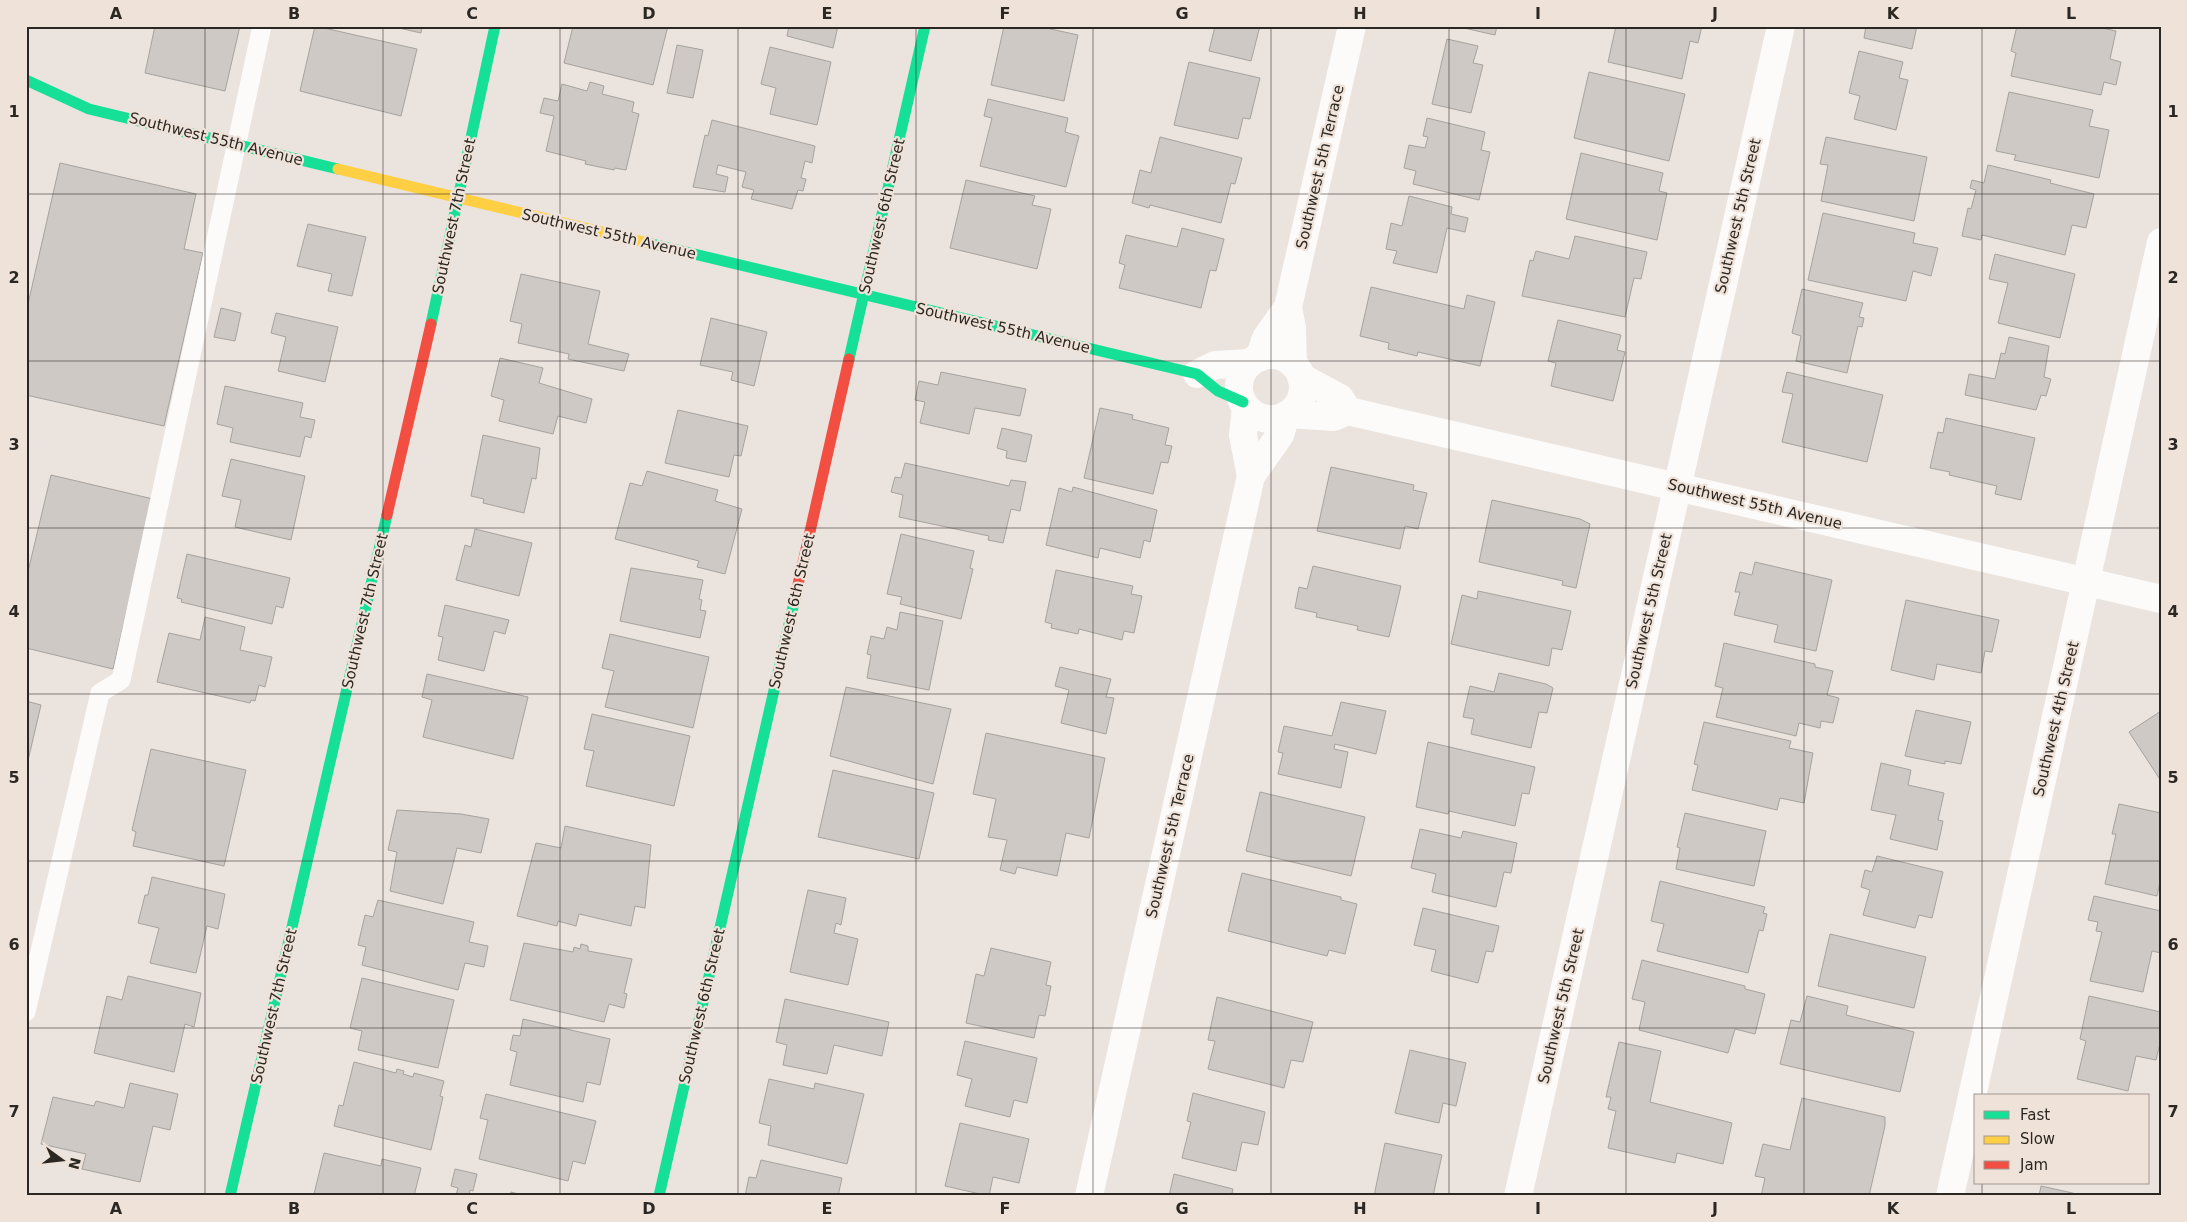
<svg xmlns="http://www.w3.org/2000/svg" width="2187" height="1222" viewBox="0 0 2187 1222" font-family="'DejaVu Sans',sans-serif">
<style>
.building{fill:#cec9c5;stroke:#a6a29d}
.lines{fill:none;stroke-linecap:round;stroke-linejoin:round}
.lane{stroke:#fcfbfa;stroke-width:19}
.street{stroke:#fcfbfa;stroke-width:28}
.fast{stroke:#16e098;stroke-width:11}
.slow{stroke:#ffcf43;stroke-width:11}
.jam{stroke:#f24e42;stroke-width:11}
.grid{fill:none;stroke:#2b2723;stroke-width:1;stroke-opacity:0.55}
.labels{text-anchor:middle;stroke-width:4.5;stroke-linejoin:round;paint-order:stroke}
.street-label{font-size:15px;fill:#2b2723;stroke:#efe2d9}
.neatline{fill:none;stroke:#2b2723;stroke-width:2}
.grid-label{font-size:16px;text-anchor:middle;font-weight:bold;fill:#2b2723}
</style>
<rect width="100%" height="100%" fill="#eae3de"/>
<!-- building -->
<g class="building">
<polygon points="155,26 240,26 225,91 145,73"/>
<polygon points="315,26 417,49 401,116 300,91"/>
<polygon points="390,26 422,26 421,33"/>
<polygon points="573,26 668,26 653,85 564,63"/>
<polygon points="789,26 838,26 833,48 787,36"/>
<polygon points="1004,26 1037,26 1078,35 1064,101 991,85"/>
<polygon points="1215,26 1260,26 1251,61 1209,51"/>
<polygon points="1455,26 1497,26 1495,35"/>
<polygon points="1616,26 1702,26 1698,43 1690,41 1682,79 1608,62"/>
<polygon points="1866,26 1917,26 1912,49 1864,38"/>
<polygon points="2017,26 2093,26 2116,31 2110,59 2121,62 2116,85 2104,82 2101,95 2011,76 2016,53 2011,51"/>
<polygon points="1447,39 1478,46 1473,63 1483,65 1471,113 1432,104"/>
<polygon points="677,45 703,50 693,98 667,93"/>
<polygon points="770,47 831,62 817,125 770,114 776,88 761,84"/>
<polygon points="1859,51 1903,62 1899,78 1908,80 1896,130 1854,119 1860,96 1849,93"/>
<polygon points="1189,62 1260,78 1250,119 1243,118 1238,139 1174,125"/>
<polygon points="1589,72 1685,94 1669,161 1574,138"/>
<polygon points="590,82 604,86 602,94 634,102 632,112 639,114 626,170 615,168 614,170 585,164 586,161 546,151 554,116 540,113 544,98 558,101 562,84 587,91"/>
<polygon points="2009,92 2093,110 2089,126 2109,130 2099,178 2014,160 2016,155 1996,151"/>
<polygon points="988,99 1068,118 1065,132 1079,136 1066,187 980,166 992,118 984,116"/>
<polygon points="1427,118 1485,132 1481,150 1490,152 1479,200 1413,184 1416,171 1404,168 1409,145 1425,148 1428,137 1423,136"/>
<polygon points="712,120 815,146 812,163 805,161 801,178 806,179 803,191 798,190 792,209 751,199 754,190 742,187 746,172 718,165 716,174 728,177 725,192 693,187 705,135 708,136"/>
<polygon points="1160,137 1242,158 1235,184 1231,183 1221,223 1150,205 1149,208 1132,203 1140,170 1151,173"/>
<polygon points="1826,137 1927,157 1914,221 1821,201 1828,165 1820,164"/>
<polygon points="1581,153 1663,173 1659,191 1667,193 1657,240 1566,219"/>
<polygon points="60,163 196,194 184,249 203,253 164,426 26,395 26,313"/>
<polygon points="1988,165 2051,180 2050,183 2094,194 2086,228 2072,225 2065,255 1982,235 1981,240 1962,236 1968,208 1971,209 1976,190 1970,188 1972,180 1984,183"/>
<polygon points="966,180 1035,196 1032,205 1051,209 1037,269 950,248"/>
<polygon points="1409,196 1452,207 1451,214 1468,218 1465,232 1447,228 1437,273 1393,263 1397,251 1386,249 1391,223 1402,226"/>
<polygon points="1823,213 1915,233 1913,243 1938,248 1931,276 1913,271 1906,301 1808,280"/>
<polygon points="308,224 366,237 352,296 328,291 332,274 297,266"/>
<polygon points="1182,228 1224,239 1216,271 1210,270 1201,308 1119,288 1125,265 1119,263 1126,235 1177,247"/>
<polygon points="1575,236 1647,252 1641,279 1634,278 1625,317 1522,296 1530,260 1533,261 1536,251 1569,259"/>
<polygon points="1995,254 2075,274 2060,338 1998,323 2008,283 1989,279"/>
<polygon points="521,274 600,291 588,344 629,354 624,371 568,359 569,354 518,343 522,324 510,321"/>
<polygon points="1371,287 1464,309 1467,295 1495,302 1480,366 1418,352 1417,356 1388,349 1389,343 1360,336"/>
<polygon points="1802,289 1863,303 1859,317 1864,318 1862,327 1858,326 1847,373 1796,361 1801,336 1792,333"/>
<polygon points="221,308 241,313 235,341 214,337"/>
<polygon points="276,313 338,327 325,382 278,371 286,337 271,333"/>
<polygon points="711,318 767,332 754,386 731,380 733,372 700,365"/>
<polygon points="1558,320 1621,335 1617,350 1625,352 1613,401 1551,386 1556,363 1548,361"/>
<polygon points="2009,337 2049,346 2044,377 2051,379 2046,396 2041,395 2036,410 1965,395 1969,374 1995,379 2001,353 2005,354"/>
<polygon points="500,358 543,368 539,383 592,399 586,423 558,416 553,434 499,421 504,400 491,396"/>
<polygon points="941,372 1026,389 1020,416 975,408 969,434 920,423 925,402 915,400 919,381 938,385"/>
<polygon points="1787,372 1883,395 1867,462 1782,442 1793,394 1782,392"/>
<polygon points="225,386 303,403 300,417 315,420 311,438 305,436 300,457 230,442 233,428 217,424"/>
<polygon points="1100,408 1133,415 1132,419 1169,428 1165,445 1172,446 1168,463 1161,462 1153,494 1084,478"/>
<polygon points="678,410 748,426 741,456 734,455 729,477 665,463"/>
<polygon points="1946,418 2035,438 2021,500 1995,494 1997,486 1949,475 1950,472 1930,468 1938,432 1943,433"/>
<polygon points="1002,428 1032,435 1026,462 1006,458 1007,451 997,448"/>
<polygon points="483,435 540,448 536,479 532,478 524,513 483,503 484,499 471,496"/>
<polygon points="231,459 305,476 291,540 235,527 241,500 222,496"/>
<polygon points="905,463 1009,486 1011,480 1026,482 1020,511 1011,509 1003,543 988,540 989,536 899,517 903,495 891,492 895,477 901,478"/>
<polygon points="1331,467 1414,485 1413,490 1427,493 1418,529 1405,526 1400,549 1317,531"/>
<polygon points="647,471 718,490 715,501 742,509 725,574 697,567 699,561 615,539 630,483 642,486"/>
<polygon points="51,475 153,499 113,669 26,648 26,580"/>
<polygon points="1073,487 1157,510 1150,542 1144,540 1140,558 1100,548 1098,558 1046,545 1059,488 1072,492"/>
<polygon points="1492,500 1580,519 1590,524 1576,588 1562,585 1563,581 1479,562"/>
<polygon points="475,529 532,543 519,596 456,580 465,545 471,547"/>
<polygon points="901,534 974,551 970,568 973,569 961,619 900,604 902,597 887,594"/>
<polygon points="187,554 290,578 283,608 276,606 272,624 181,602 182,599 177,598"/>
<polygon points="1755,562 1832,580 1816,651 1774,642 1778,625 1734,615 1740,592 1735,592 1740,572 1752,575"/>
<polygon points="1313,566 1401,586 1389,637 1357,630 1358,626 1316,617 1317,613 1295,608 1299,587 1307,589"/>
<polygon points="631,568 703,580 699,599 702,600 700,610 706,611 700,638 620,621"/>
<polygon points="1056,570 1133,586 1131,594 1142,596 1134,633 1124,631 1122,640 1079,629 1078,634 1051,628 1052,624 1045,622"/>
<polygon points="1478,591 1571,611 1562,650 1552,648 1549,666 1451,644 1462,595 1477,599"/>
<polygon points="1906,600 1999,620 1992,652 1985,651 1981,673 1937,664 1934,680 1891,670"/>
<polygon points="445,605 509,620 505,634 494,631 484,671 438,660 443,637 438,636"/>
<polygon points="900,612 943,621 929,690 867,678 871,655 867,654 871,636 884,639 887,627 897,630"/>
<polygon points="205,617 245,627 240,650 272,657 265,687 259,685 255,701 251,700 250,703 157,682 169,633 200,640"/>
<polygon points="610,634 709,657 693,728 605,707 614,671 602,668"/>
<polygon points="1724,643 1815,664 1815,667 1833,671 1827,695 1839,698 1833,723 1821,721 1820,728 1799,723 1796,736 1716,717 1723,688 1715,686"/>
<polygon points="1060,667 1111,679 1106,697 1114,698 1106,734 1061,723 1069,690 1055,686"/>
<polygon points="1499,673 1546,684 1553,688 1547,713 1539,712 1531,748 1471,734 1474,719 1463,717 1470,686 1494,692"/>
<polygon points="427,674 528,697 513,759 423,737 432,700 422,697"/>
<polygon points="846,687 951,709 933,784 830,756"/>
<polygon points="26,701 41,705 26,769"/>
<polygon points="1341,702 1386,711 1376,754 1335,744 1334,749 1348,752 1341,788 1278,774 1283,753 1278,752 1284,726 1332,736"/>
<polygon points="1916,710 1971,722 1961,764 1945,761 1945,764 1905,756"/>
<polygon points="2161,711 2161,781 2129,732"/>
<polygon points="592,714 690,736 674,806 586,786 594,751 584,749"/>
<polygon points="1704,722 1791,741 1789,748 1813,753 1804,803 1780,798 1777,810 1692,790 1698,765 1694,764"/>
<polygon points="986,733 1105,758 1089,838 1066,833 1057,876 1017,867 1015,874 1000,870 1007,840 988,837 996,799 973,794"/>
<polygon points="1428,742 1535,767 1529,794 1522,793 1515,826 1449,811 1448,814 1416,807"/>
<polygon points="151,749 246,770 224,866 133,846 136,832 132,830"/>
<polygon points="1881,763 1911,770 1908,785 1944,793 1938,820 1943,821 1937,850 1890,839 1896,815 1871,810"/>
<polygon points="833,770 934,793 919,859 818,837"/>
<polygon points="1260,792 1365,817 1351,876 1246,851"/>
<polygon points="2119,804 2161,813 2161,878 2157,896 2105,884 2116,834 2112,834"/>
<polygon points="397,810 461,814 489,819 481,853 457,848 443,904 390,891 397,852 388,850"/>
<polygon points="1685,813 1766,831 1754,886 1676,869 1680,848 1677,847"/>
<polygon points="565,826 651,845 645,908 635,906 631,926 579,914 576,926 558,921 557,926 517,916 536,843 561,848"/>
<polygon points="1420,829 1461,838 1463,831 1517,843 1511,873 1504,872 1496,907 1432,892 1436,874 1411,868"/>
<polygon points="1877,856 1943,872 1932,918 1919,915 1915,928 1863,915 1870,890 1861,887 1863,878 1865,870 1872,872"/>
<polygon points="1242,873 1341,897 1341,900 1357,904 1345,954 1329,950 1327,956 1228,931"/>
<polygon points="152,877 225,894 218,929 207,926 196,973 150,963 159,928 138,923 145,895 148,895"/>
<polygon points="1660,881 1765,907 1763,913 1767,914 1763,931 1759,930 1748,973 1657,951 1664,924 1651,921"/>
<polygon points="808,890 846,898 841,925 836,923 834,933 858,939 848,985 790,972"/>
<polygon points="2094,896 2161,911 2161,953 2152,951 2143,992 2090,981 2102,932 2096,931 2098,922 2088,920"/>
<polygon points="378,900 474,922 469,942 488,946 484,967 465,963 458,990 362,965 366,947 358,945 365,915 373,917"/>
<polygon points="1423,908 1499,926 1493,952 1486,951 1478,983 1431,971 1436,950 1414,945"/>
<polygon points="1830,934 1926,957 1914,1008 1818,986"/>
<polygon points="524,943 573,952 574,947 580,949 581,944 588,946 588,951 632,959 624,993 627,994 624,1008 609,1004 604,1022 510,1000"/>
<polygon points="991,948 1051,962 1046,985 1051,986 1045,1016 1039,1015 1034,1038 966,1023 976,974 984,976"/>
<polygon points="1642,960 1745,986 1745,989 1765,994 1755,1034 1735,1029 1728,1053 1639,1030 1645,1002 1632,999"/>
<polygon points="128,976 201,993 194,1027 185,1024 174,1072 94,1053 107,996 122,1000"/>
<polygon points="362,978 454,1000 438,1068 358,1050 362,1031 350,1028"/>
<polygon points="1807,996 1848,1006 1846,1015 1914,1032 1900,1092 1780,1064 1791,1020 1800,1022"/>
<polygon points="2089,996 2161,1012 2161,1039 2156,1060 2136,1056 2128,1091 2077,1079 2086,1041 2080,1039"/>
<polygon points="1217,997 1313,1022 1303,1062 1291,1060 1284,1088 1208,1069 1215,1041 1208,1040"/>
<polygon points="785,999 889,1022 882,1056 834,1045 827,1074 783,1065 787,1045 776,1042"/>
<polygon points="523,1019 610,1039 600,1085 587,1082 583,1102 510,1085 517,1052 510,1050 513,1035 520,1036"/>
<polygon points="965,1041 1037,1058 1027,1103 1014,1100 1010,1117 965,1106 972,1079 957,1075"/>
<polygon points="1619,1042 1661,1051 1650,1102 1732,1123 1723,1164 1677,1153 1675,1163 1608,1148 1616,1111 1608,1109 1611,1097 1606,1097"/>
<polygon points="1410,1050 1466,1063 1456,1106 1443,1103 1439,1123 1395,1113"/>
<polygon points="354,1062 396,1073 397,1069 404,1071 403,1074 413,1077 414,1073 444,1081 440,1096 443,1097 431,1150 334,1126 339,1105 343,1106"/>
<polygon points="769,1079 814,1089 815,1083 864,1094 847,1164 768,1145 771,1126 759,1123"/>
<polygon points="130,1083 178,1094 170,1130 153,1126 140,1182 82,1169 86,1154 41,1144 53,1097 94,1106 96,1101 124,1108"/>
<polygon points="1193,1093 1265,1112 1258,1145 1242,1142 1236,1171 1182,1158 1191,1122 1187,1121"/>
<polygon points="486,1094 596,1121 585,1164 573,1161 568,1181 479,1159 488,1120 480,1118"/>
<polygon points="1802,1098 1885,1117 1885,1126 1869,1196 1761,1196 1765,1178 1755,1176 1763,1144 1790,1150"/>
<polygon points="960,1123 1029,1139 1019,1183 993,1177 989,1196 945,1186"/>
<polygon points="1385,1143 1442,1155 1433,1196 1374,1196"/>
<polygon points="324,1153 381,1166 382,1159 421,1168 414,1196 323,1196 314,1194"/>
<polygon points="761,1160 842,1178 838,1196 745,1196 749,1177 756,1178"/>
<polygon points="455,1169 477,1174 473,1191 470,1190 469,1196 456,1195 458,1188 451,1186"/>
<polygon points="1174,1174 1233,1189 1232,1193 1245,1196 1169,1196"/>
<polygon points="2041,1186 2086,1196 2039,1196"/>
<polygon points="511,1192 526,1196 510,1196"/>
</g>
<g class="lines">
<!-- lane -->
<polyline class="lane" points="26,1012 100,693 121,680 262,26"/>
<!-- street -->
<g class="street">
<circle cx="1271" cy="387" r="32"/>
<polyline points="1259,358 1266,338 1288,307"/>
<polyline points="1293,364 1292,328 1288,307 1352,26"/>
<polyline points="1197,374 1215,365 1250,363"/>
<polyline points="1301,377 1340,398 1348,411"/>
<polyline points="1246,407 1243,435 1251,476"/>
<polyline points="1289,414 1334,417 1348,411 2161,599"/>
<polyline points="1089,1196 1251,476 1280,435 1286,415"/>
<polyline points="1518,1196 1781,26"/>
<polyline points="1950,1196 2161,242"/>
</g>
<!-- fast -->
<g class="fast">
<polyline points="26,80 89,109 338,169"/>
<polyline points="648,243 1197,374 1218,391 1243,402"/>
<polyline points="431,324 495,26"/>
<polyline points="849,359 925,26"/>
<polyline points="230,1196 387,515"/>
<polyline points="659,1196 795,598"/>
</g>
<!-- slow -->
<polyline class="slow" points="338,169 648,243"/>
<!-- jam -->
<g class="jam">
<polyline points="387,515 431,324"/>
<polyline points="795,598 849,359"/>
</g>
</g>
<!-- grid -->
<path class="grid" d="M205,26V1196M383,26V1196M560,26V1196M738,26V1196M916,26V1196M1093,26V1196M1271,26V1196M1449,26V1196M1626,26V1196M1804,26V1196M1982,26V1096M26,194H2161M26,361H2161M26,528H2161M26,694H2161M26,861H2161M26,1028H2161M1982,1183V1196"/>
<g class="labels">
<!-- street labels -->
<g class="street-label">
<text transform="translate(216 139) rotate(14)" y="5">Southwest 55th Avenue</text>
<text transform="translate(1320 167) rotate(-77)" y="5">Southwest 5th Terrace</text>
<text transform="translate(454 216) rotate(-78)" y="5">Southwest 7th Street</text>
<text transform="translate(882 216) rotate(-77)" y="5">Southwest 6th Street</text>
<text transform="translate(1738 216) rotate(-77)" y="5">Southwest 5th Street</text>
<text transform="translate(609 234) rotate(13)" y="5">Southwest 55th Avenue</text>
<text transform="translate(1003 328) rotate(13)" y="5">Southwest 55th Avenue</text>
<text transform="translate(1755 504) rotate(13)" y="5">Southwest 55th Avenue</text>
<text transform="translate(365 611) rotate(-77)" y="5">Southwest 7th Street</text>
<text transform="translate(792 611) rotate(-77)" y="5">Southwest 6th Street</text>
<text transform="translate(1649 611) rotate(-77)" y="5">Southwest 5th Street</text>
<text transform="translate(2056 719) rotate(-77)" y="5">Southwest 4th Street</text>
<text transform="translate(1170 836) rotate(-77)" y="5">Southwest 5th Terrace</text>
<text transform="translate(274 1006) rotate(-77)" y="5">Southwest 7th Street</text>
<text transform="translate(702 1006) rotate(-77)" y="5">Southwest 6th Street</text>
<text transform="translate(1561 1006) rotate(-77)" y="5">Southwest 5th Street</text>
</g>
</g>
<!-- border -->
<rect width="2187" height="1222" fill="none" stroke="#efe2d9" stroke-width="55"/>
<!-- legend -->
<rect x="1974" y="1094" width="175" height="90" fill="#efe2d9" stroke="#a19790"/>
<rect x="1984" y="1111" width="25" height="8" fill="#16e098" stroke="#a19790"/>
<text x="2020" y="1120" font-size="15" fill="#2b2723">Fast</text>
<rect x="1984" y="1136" width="25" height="8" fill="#ffcf43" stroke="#a19790"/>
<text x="2020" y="1144" font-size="15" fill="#2b2723">Slow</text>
<rect x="1984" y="1161" width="25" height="8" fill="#f24e42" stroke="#a19790"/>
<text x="2020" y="1170" font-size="15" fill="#2b2723">Jam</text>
<!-- north arrow -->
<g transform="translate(62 1160) rotate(105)" stroke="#efe2d9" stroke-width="4" paint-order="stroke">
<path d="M0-4L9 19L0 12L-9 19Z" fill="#2b2723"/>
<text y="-8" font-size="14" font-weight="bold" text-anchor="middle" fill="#2b2723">N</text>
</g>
<rect x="28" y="28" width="2132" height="1166" class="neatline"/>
<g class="grid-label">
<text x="116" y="19">A</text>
<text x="294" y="19">B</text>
<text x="472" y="19">C</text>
<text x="649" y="19">D</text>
<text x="827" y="19">E</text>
<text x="1005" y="19">F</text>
<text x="1182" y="19">G</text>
<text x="1360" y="19">H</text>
<text x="1538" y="19">I</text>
<text x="1715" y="19">J</text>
<text x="1893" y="19">K</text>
<text x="2071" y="19">L</text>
<text x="14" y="117">1</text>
<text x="2173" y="117">1</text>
<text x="14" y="283">2</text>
<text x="2173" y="283">2</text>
<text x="14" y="450">3</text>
<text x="2173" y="450">3</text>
<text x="14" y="617">4</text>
<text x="2173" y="617">4</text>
<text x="14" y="783">5</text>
<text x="2173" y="783">5</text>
<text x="14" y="950">6</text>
<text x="2173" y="950">6</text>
<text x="14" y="1117">7</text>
<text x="2173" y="1117">7</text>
<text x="116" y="1214">A</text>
<text x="294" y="1214">B</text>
<text x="472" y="1214">C</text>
<text x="649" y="1214">D</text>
<text x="827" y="1214">E</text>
<text x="1005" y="1214">F</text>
<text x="1182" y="1214">G</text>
<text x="1360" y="1214">H</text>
<text x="1538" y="1214">I</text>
<text x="1715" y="1214">J</text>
<text x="1893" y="1214">K</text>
<text x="2071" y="1214">L</text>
</g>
</svg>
